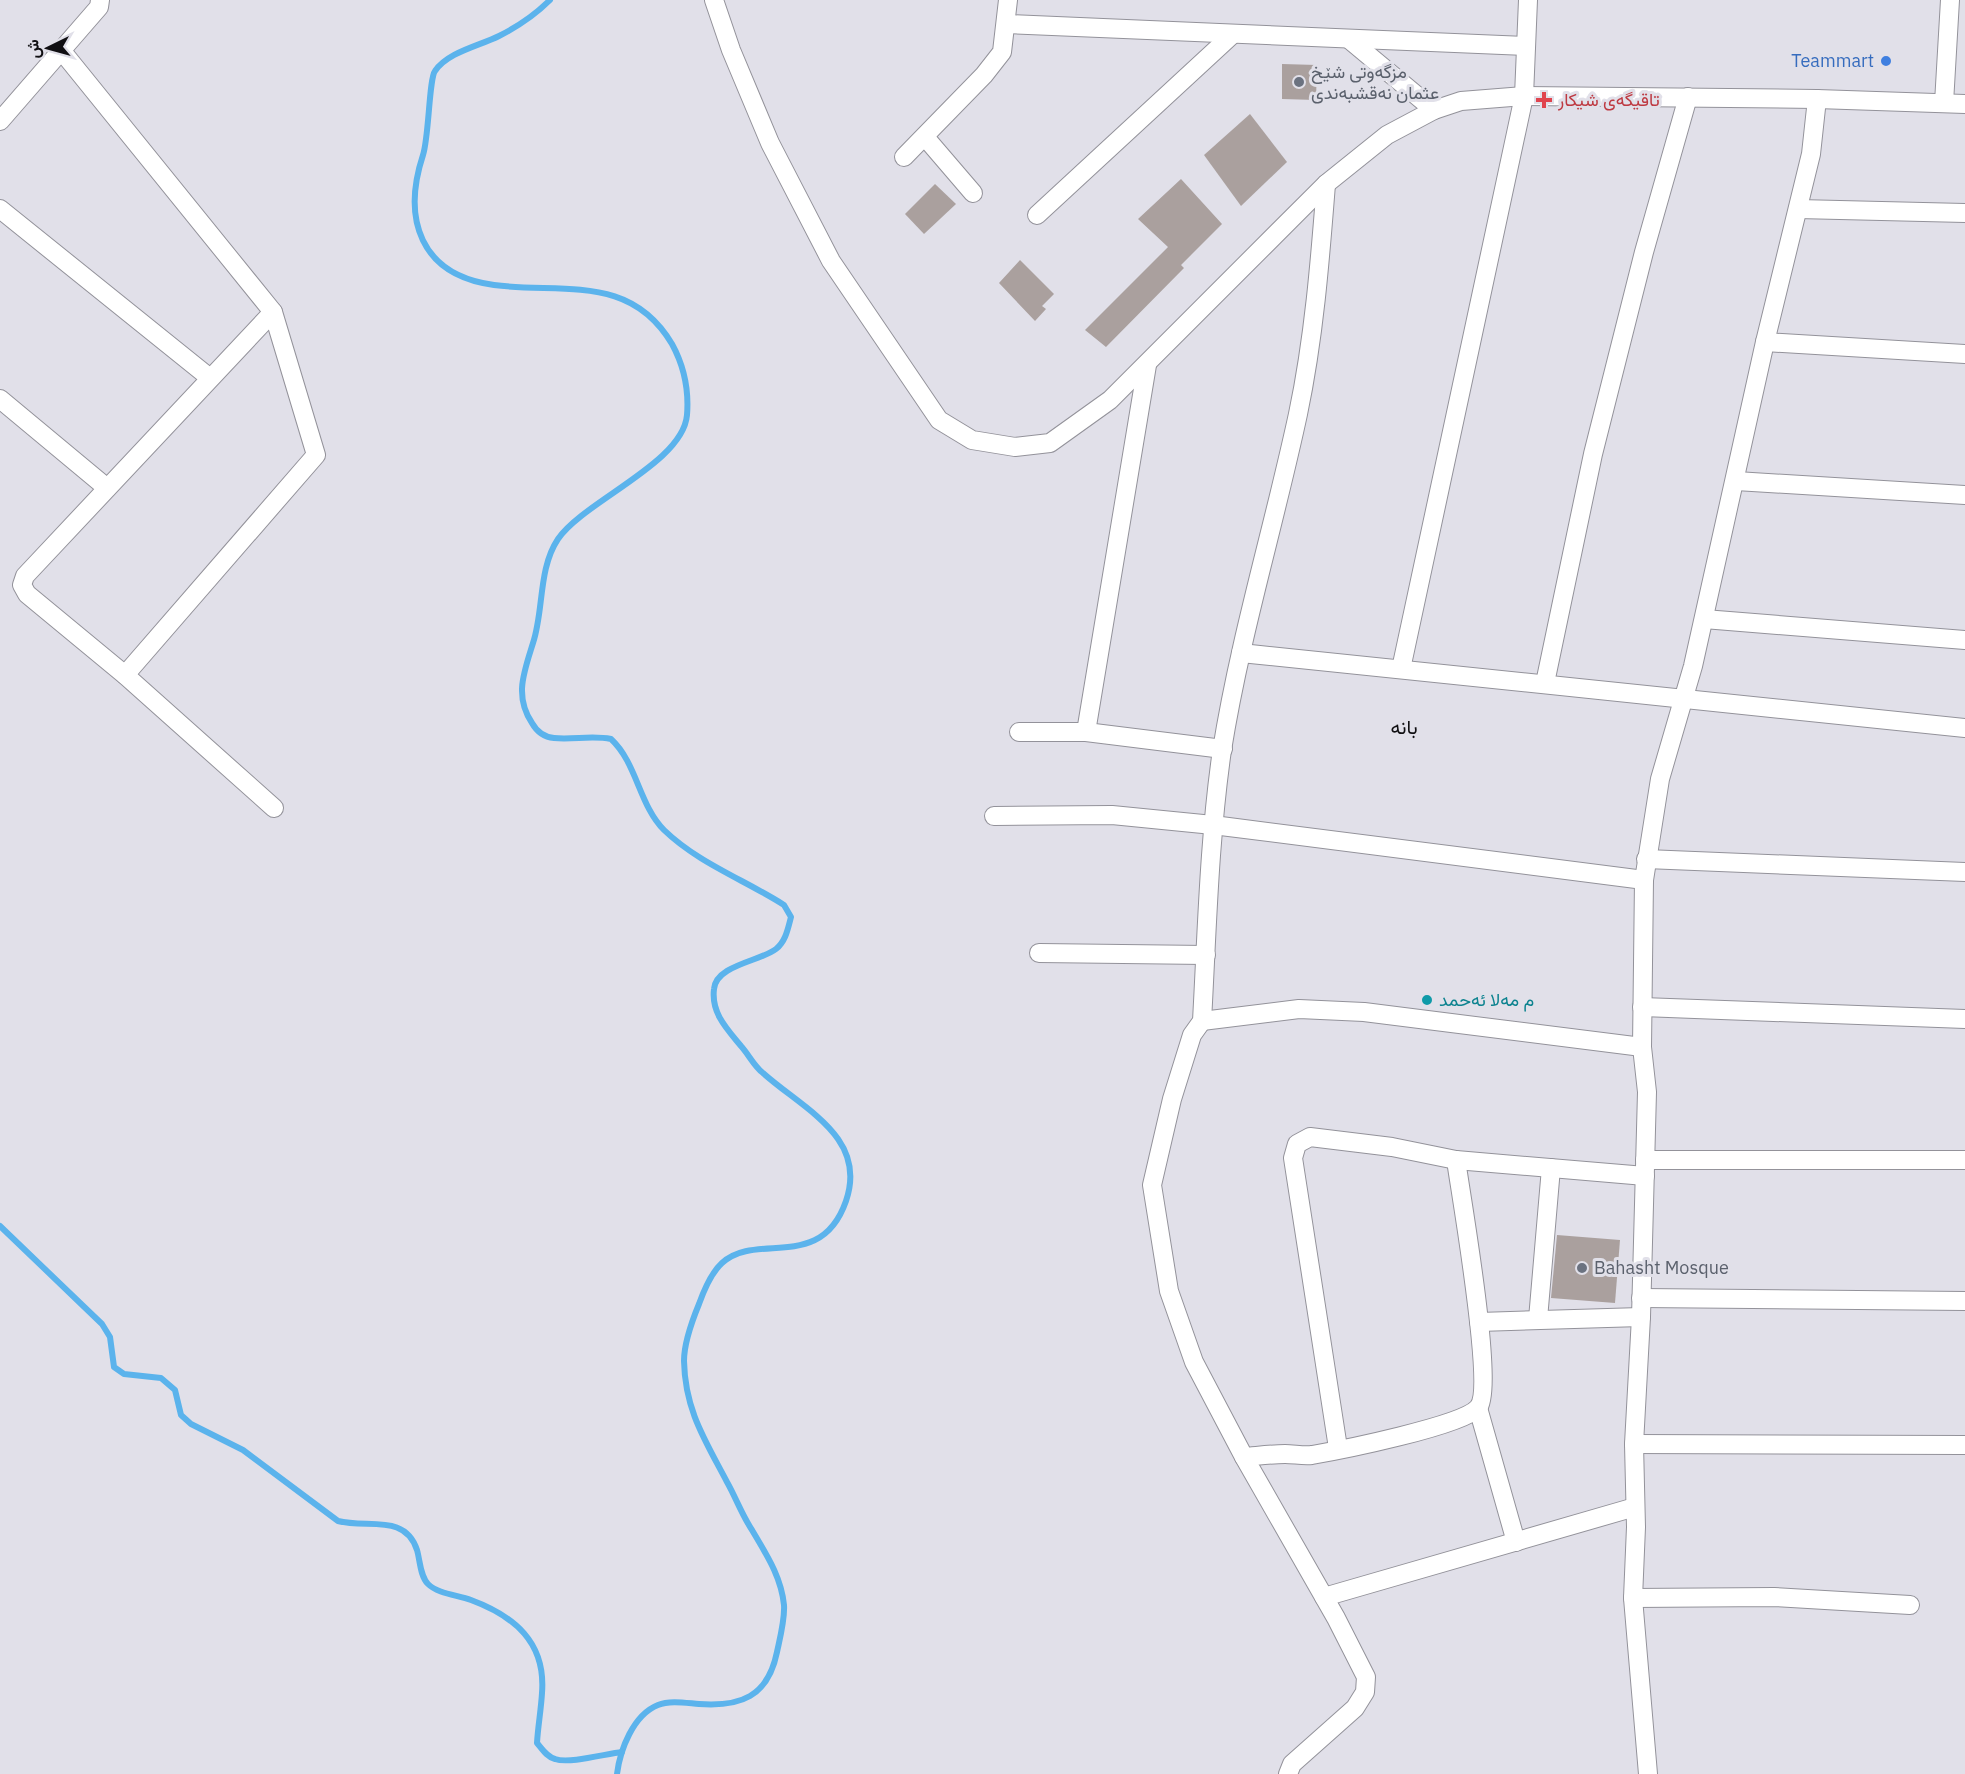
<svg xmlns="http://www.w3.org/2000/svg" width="1965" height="1774" viewBox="0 0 1965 1774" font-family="'IBM Plex Sans',Vazirmatn,sans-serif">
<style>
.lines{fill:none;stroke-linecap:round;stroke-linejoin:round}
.stream{stroke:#5bb3ec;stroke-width:6}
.building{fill:#aaa09e}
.minor-casing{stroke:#93929a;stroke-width:20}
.minor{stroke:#fff;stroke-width:18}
.shop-dot{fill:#3f7fe0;stroke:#e1e0e9;stroke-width:2}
.worship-dot{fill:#6b7280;stroke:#e1e0e9;stroke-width:2}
.health-dot{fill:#e0444e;stroke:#e1e0e9;stroke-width:2}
.culture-dot{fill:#0f9aa8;stroke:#e1e0e9;stroke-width:2}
.labels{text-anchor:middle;stroke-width:6;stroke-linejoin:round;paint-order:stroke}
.shop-label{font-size:18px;fill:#366cbe;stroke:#e1e0e9;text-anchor:end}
.worship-label{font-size:18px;fill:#5b616d;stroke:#e1e0e9;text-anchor:start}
.health-label{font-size:18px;fill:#be3a42;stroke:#e1e0e9;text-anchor:start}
.culture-label{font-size:18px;fill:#0d838f;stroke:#e1e0e9;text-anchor:start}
.neighbourhood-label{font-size:20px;fill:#100f12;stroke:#e1e0e9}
</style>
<rect width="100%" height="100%" fill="#e1e0e9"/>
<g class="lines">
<!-- stream -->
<g class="stream">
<path d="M550,0C536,14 517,27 499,36C479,46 448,52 435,71C429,79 429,137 423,155C402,219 420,275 494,285C562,294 630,273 672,344C684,366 689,390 687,415C683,463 584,501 558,539C538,569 544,610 533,643C524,672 514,696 532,723C537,732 544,737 554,738C573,740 592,735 611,739C637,763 639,805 664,830C698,863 745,880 784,905L791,917C788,928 786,941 776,949C761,961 716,965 714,989C711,1013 727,1029 741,1046C749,1055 754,1066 763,1073C803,1109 868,1137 846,1201C821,1273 757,1231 722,1263C711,1273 704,1290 699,1304C692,1321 684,1343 684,1361C685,1410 705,1440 727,1482C736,1498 742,1515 752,1530C766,1554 781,1576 784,1605C785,1619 780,1638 777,1652C768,1697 740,1707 699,1704C686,1703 670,1700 658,1705C633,1715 620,1750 617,1774"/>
<path d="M0,1226L102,1324L110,1337L114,1367L124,1374L161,1378L175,1390L181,1415L191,1424L243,1450L338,1521C367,1529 405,1513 417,1550C420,1560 420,1576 428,1584C438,1594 458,1595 471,1600C514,1616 546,1642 542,1693C541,1710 538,1726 537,1743C542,1749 547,1757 555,1759C569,1764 605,1754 622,1752"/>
</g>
</g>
<!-- building -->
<g class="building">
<polygon points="1282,64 1317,65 1316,100 1282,99"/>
<polygon points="1250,114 1287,162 1241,206 1204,155"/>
<polygon points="1181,179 1222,224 1181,265 1184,268 1106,347 1085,330 1168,247 1138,219"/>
<polygon points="935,184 956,204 924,234 905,214"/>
<polygon points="1020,260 1054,294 1042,306 1046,309 1035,321 999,283"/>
<polygon points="1557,1235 1620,1240 1615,1303 1551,1298"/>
</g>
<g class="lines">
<!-- minor casing -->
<g class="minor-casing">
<g id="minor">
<polyline points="714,0 731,50 770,143 831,261 939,420 972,440 1015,447 1050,443 1110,400 1326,184 1387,135 1434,110 1461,101 1524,96 1817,99 1965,104"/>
<polyline points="1007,24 1526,46"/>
<polyline points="1350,40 1434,110"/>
<polyline points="61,50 273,312 316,455 125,675"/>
<polyline points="1944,103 1950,0"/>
<polyline points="0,121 99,7 100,0"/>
<polyline points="925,137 973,193"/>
<polyline points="904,157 984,75 1002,52 1008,0"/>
<polyline points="0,209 210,378"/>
<polyline points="1798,209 1965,213"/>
<polyline points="1037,215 1233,34"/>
<polyline points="273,312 25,576 22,585 27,594 125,675 274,808"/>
<polyline points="1765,342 1965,354"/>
<polyline points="0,399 107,488"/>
<polyline points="1736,481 1965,495"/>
<polyline points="1704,619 1965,640"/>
<polyline points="1241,653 1965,728"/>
<polyline points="1401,669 1524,96 1528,0"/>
<polyline points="1545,683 1593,454 1644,252 1688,97"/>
<polyline points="1019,732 1086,732 1223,749"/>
<polyline points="1086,732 1147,365"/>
<polyline points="994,816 1112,815 1213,825 1644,880"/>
<polyline points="1646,859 1965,872"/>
<polyline points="1039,953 1206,955"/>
<polyline points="1642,1007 1965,1019"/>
<polyline points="1202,1021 1299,1009 1364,1012 1642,1047"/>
<polyline points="1645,1160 1965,1160"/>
<polyline points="1641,1298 1965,1301"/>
<polyline points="1538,1319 1551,1168"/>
<polyline points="1479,1322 1641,1317"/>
<polyline points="1478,1408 1516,1542"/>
<polyline points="1634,1444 1965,1445"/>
<polyline points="1338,1448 1293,1158 1297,1144 1310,1137 1392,1147 1456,1160 1645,1176"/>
<path d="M1244,1457L1194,1362L1169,1291L1152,1185L1172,1099L1192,1035L1202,1021C1207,931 1209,840 1222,750C1240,637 1274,526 1298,414C1314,338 1320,261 1326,184"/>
<polyline points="1324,1597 1635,1507"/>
<polyline points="1633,1598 1774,1597 1910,1605"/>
<path d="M1288,1774L1292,1764L1355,1708L1365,1692L1366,1677L1336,1618L1244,1457C1257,1456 1271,1454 1285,1454C1294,1454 1303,1456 1312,1455C1341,1450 1461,1426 1478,1408C1495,1388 1461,1196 1456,1160"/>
<polyline points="1648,1774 1633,1598 1636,1527 1634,1444 1641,1317 1647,1092 1642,1047 1644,880 1660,779 1693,666 1765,342 1811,154 1817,99"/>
</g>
</g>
<!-- minor -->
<use href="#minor" class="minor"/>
</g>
<!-- markers -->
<circle class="shop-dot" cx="1886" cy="61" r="6"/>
<g class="worship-dot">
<circle cx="1299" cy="82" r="6"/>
<circle cx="1582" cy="1268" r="6"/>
</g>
<path class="health-dot" d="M1541 91h6v6h6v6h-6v6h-6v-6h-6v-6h6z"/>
<circle class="culture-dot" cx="1427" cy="1000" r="6"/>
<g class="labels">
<!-- shop labels -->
<g class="shop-label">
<text x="1874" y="67">Teammart</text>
</g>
<!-- worship labels -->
<g class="worship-label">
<text x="1311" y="78">مزگەوتی شێخ<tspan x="1311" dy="21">عثمان نەقشبەندی</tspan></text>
<text x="1594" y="1274">Bahasht Mosque</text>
</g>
<!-- health labels -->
<g class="health-label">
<text x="1558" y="106">تاقیگەی شیکار</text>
</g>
<!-- culture labels -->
<g class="culture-label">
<text x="1439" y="1006">م مەلا ئەحمد</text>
</g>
<!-- neighbourhood labels -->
<g class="neighbourhood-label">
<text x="1404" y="734">بانە</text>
</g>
</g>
<!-- north arrow -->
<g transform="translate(48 48) rotate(265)" stroke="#e1e0e9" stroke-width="4.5" paint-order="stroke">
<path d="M0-4.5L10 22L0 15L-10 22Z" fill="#100f12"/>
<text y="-9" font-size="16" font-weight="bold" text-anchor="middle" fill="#100f12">ش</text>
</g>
</svg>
